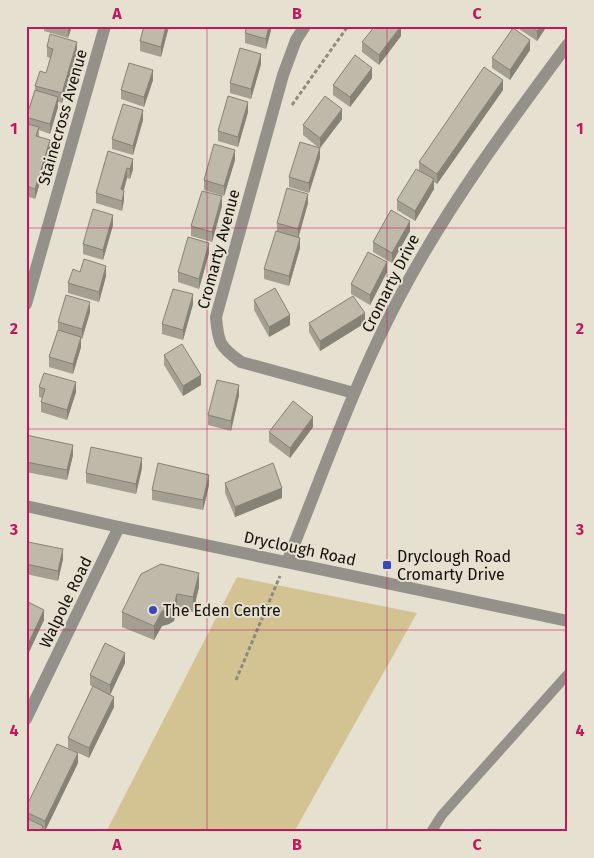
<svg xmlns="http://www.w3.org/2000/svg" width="594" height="858" viewBox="0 0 594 858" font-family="'Fira Sans',sans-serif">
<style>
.green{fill:#d3c393}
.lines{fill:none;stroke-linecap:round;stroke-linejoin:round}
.path{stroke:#8f8a7f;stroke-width:3;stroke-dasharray:4 2.5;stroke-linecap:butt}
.lane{stroke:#93918a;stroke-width:10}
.street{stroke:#93918a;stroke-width:12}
.wall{fill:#a39f91}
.shaded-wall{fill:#858276}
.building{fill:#beb9a9;stroke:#858276}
.grid{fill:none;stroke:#c2185b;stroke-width:1;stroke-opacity:0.55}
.poi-dot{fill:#3a47bb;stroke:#e6e0d0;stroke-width:2}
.labels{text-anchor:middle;stroke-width:4;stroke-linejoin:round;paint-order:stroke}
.street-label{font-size:16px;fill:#13110b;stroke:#e6e0d0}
.poi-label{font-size:16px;fill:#13110b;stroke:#e6e0d0;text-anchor:start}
.neatline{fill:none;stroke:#c2185b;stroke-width:2}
.grid-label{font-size:16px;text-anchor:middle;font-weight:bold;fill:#c2185b}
</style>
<rect width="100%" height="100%" fill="#e6e0d0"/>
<!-- green -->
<polygon class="green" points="237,577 417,613 294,832 106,832"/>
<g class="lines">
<!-- path -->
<g class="path">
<polyline points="292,105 348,26"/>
<polyline points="236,680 280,576"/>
</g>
<!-- lane -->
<polyline class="lane" points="431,832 442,815 568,674"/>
<!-- street -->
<g class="street">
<path d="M305,26L296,40L283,75L216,317C218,343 220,347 241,362L354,393"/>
<polyline points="26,304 105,26"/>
<polyline points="26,506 119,527 568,621"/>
<path d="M287,562C323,474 354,383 399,298C446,208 507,126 568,44"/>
<polyline points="26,719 119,527"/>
</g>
</g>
<!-- wall -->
<g class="wall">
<polygon points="44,26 72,26 68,38 44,31"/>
<polygon points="169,26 161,57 140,51 140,41"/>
<polygon points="272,26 266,49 245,43 245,33"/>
<polygon points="519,26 547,26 537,41 519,29"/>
<polygon points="401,36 379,65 362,52 362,42"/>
<polygon points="47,47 77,52 62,103 58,102 58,107 50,134 39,130 39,136 50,150 35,199 26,196 26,108 29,109 35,90 35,86 46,73 50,58 47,57"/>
<polygon points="530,50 510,80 492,68 492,58"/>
<polygon points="261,64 251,99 230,93 230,83"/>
<polygon points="372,78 350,107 333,95 333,85"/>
<polygon points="153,80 144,107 121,99 121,90"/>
<polygon points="503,90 437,184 434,182 434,189 415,221 397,210 397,200 419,170 419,162"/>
<polygon points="248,112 238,147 218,141 218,131"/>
<polygon points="342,119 320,148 320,158 309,193 289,187 289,177 319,148 303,135 303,125"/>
<polygon points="143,120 133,155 112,149 112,139"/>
<polygon points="108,151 133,169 130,179 127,178 124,190 124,200 122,211 96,203 96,193"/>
<polygon points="235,160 224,196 204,190 204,180"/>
<polygon points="308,203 298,238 300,248 289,286 264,279 264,269 277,231 277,223"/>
<polygon points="222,206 212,242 191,236 191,226"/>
<polygon points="113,225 103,260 83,254 83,244"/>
<polygon points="410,231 392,263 373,252 373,242"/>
<polygon points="209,253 199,289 178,282 178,272"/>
<polygon points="80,272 106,276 99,302 68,293 68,283"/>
<polygon points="387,272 370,305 351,294 351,284"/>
<polygon points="254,300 290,325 269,337 254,310"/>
<polygon points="193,304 183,340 162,334 162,324"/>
<polygon points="90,312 82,339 81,339 81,347 73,374 49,367 49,357 58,330 58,322"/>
<polygon points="309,323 365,323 320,351 309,332"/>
<polygon points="164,355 201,385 183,396 164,365"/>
<polygon points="39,387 76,392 67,420 41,412 41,402 42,398 39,397"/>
<polygon points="239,395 231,431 208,425 208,415"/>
<polygon points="313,427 290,458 269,442 269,432"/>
<polygon points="26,435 73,455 67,480 26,472"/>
<polygon points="142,468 136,494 86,483 86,473"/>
<polygon points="225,483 282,498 235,517 225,493"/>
<polygon points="209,485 203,510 152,500 152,490"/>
<polygon points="26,552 63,559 58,581 26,574"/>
<polygon points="199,587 193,612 177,609 174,621 169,624 162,626 154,640 122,627 122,612"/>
<polygon points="26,601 44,620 29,652 26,651"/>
<polygon points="125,663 110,695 114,707 89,758 68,748 68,738 93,687 90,685 90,675"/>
<polygon points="78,763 45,831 43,830 43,832 26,832 26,807"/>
</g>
<!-- shaded-wall -->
<g class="shaded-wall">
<polygon points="68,26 72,26 68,38"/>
<polygon points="166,26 169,26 161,57 161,47"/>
<polygon points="269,26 272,26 266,49 266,39"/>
<polygon points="401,26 401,36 379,65 379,55"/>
<polygon points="541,26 547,26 537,41 537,31"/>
<polygon points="530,40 530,50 510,80 510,70"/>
<polygon points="77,42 77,52 62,103 62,93"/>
<polygon points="261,54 261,64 251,99 251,89"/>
<polygon points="372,68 372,78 350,107 350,97"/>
<polygon points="153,70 153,80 144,107 144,97"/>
<polygon points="503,80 503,90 437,184 437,174"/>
<polygon points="58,97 58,107 50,134 50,124"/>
<polygon points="248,102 248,112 238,147 238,137"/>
<polygon points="342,109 342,119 320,148 320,138"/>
<polygon points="143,110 143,120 133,155 133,146"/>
<polygon points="50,140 50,150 35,199 35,189"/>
<polygon points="320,148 320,158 309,193 309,183"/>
<polygon points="235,150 235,160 224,196 224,186"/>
<polygon points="133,159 133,169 130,179 130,169"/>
<polygon points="127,168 127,178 121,199 121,189"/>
<polygon points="434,179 434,189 415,221 415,211"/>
<polygon points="124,191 124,200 122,211 122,201"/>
<polygon points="308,194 308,203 298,239 298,229"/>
<polygon points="222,196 222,206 212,242 212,232"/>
<polygon points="113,215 113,225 103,260 103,250"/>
<polygon points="410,221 410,231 392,263 392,253"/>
<polygon points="300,238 300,248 289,286 289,276"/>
<polygon points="209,243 209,253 199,289 199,279"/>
<polygon points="387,262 387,272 370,305 370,295"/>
<polygon points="106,266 106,276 99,302 99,292"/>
<polygon points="193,294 193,304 183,340 183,330"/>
<polygon points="90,302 90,312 82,339 82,329"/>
<polygon points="365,313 365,323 320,351 320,341"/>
<polygon points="290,315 290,325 269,337 269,327"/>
<polygon points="81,337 81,347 73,374 73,364"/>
<polygon points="201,375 201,385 183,396 183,386"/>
<polygon points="76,382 76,392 67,420 67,410"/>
<polygon points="239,385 239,395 231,431 231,421"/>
<polygon points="313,417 313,427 290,458 290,448"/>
<polygon points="73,445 73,455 67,480 67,470"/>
<polygon points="142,458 142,468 136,494 136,484"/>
<polygon points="209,475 209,485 203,510 203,500"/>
<polygon points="282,488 282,498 235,517 235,507"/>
<polygon points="63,549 63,559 58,581 58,571"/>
<polygon points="199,573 199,587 193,612 193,597"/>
<polygon points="177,594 177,609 174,621 169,624 162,626 154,640 154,626 162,611"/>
<polygon points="44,610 44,620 29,652 29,642"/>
<polygon points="125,653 125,663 110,695 110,685"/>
<polygon points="114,697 114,707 89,758 89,748"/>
<polygon points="78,753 78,763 45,831 45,821"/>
</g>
<!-- building -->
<g class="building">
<polygon points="144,26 166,26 161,47 140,41"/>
<polygon points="247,26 269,26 266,39 245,33"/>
<polygon points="375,26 401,26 379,55 362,42"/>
<polygon points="530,26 541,26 537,31"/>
<polygon points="513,28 530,40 510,70 492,58"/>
<polygon points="50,34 77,42 62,93 35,86 40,71 46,73 49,63 53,49 47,47"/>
<polygon points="240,48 261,54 251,89 230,83"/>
<polygon points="355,55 372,68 350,97 333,85"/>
<polygon points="129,63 153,70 144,97 121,90"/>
<polygon points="484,67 503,80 437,174 419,162"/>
<polygon points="35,90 58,97 50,124 26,117 26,108 29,109"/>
<polygon points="228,96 248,102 238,137 218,131"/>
<polygon points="325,96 342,109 320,138 303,125"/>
<polygon points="123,104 143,110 133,146 112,139"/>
<polygon points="27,124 39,127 36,136 50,140 35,189 26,186"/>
<polygon points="300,142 320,148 309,183 289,177"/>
<polygon points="214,144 235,150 224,186 204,180"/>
<polygon points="108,151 133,159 130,169 127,168 121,189 124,191 122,201 96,193"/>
<polygon points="416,169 434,179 415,211 397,200"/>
<polygon points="287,188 308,194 298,229 277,223"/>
<polygon points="202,191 222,196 212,232 191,226"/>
<polygon points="93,209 113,215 103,250 83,244"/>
<polygon points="391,210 410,221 392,253 373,242"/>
<polygon points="276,231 300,238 289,276 264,269"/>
<polygon points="188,237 209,243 199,279 178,272"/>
<polygon points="368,252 387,262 370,295 351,284"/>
<polygon points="84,259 106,266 99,292 68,283 73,269 80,272"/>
<polygon points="275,288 290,315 269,327 254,300"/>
<polygon points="173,289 193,294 183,330 162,324"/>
<polygon points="66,295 90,302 82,329 58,322"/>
<polygon points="353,296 365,313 320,341 309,323"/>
<polygon points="58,330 81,337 73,364 49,357"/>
<polygon points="182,344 201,375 183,386 164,355"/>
<polygon points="44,373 76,382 67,410 41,402 45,389 39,387"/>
<polygon points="217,380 239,385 231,421 208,415"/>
<polygon points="293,401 313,417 290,448 269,432"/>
<polygon points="26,435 73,445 67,470 26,462"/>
<polygon points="91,447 142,458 136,484 86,473"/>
<polygon points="158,463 209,475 203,500 152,490"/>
<polygon points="273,463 282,488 235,507 225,483"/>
<polygon points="28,542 63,549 58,571 26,564 26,552"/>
<polygon points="161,564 199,573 193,597 177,594 174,606 169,610 162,611 154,626 122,612 141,574"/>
<polygon points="26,601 44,610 29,642 26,641"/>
<polygon points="105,643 125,653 110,685 90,675"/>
<polygon points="93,686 114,697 89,748 68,738"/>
<polygon points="57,744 78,753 45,821 26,812 26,807"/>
<polygon points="26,818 43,826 41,832 26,832"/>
</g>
<!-- grid -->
<path class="grid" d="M207,26V832M387,26V832M26,228H568M26,429H568M26,630H568"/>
<!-- markers -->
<g class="poi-dot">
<rect x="382" y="560" width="10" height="10" rx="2.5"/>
<circle cx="153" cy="610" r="5"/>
</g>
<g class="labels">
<!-- street labels -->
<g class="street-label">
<text transform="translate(62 117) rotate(-74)" y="6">Stainecross Avenue</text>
<text transform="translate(218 249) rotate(-75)" y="6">Cromarty Avenue</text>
<text transform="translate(390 283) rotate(-63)" y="6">Cromarty Drive</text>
<text transform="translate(300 548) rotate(12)" y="6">Dryclough Road</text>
<text transform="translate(65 602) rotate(-64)" y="6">Walpole Road</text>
</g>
<!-- poi labels -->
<g class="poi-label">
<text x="397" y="562">Dryclough Road<tspan x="397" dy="18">Cromarty Drive</tspan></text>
<text x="163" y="616">The Eden Centre</text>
</g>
</g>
<!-- border -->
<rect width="594" height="858" fill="none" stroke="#e6e0d0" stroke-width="55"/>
<rect x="28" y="28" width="538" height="802" class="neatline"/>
<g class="grid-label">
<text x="117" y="19">A</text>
<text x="297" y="19">B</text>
<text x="477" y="19">C</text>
<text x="14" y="134">1</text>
<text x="580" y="134">1</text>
<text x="14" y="334">2</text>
<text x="580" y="334">2</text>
<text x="14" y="535">3</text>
<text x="580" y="535">3</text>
<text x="14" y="736">4</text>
<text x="580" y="736">4</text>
<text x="117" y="850">A</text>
<text x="297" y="850">B</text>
<text x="477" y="850">C</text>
</g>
</svg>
